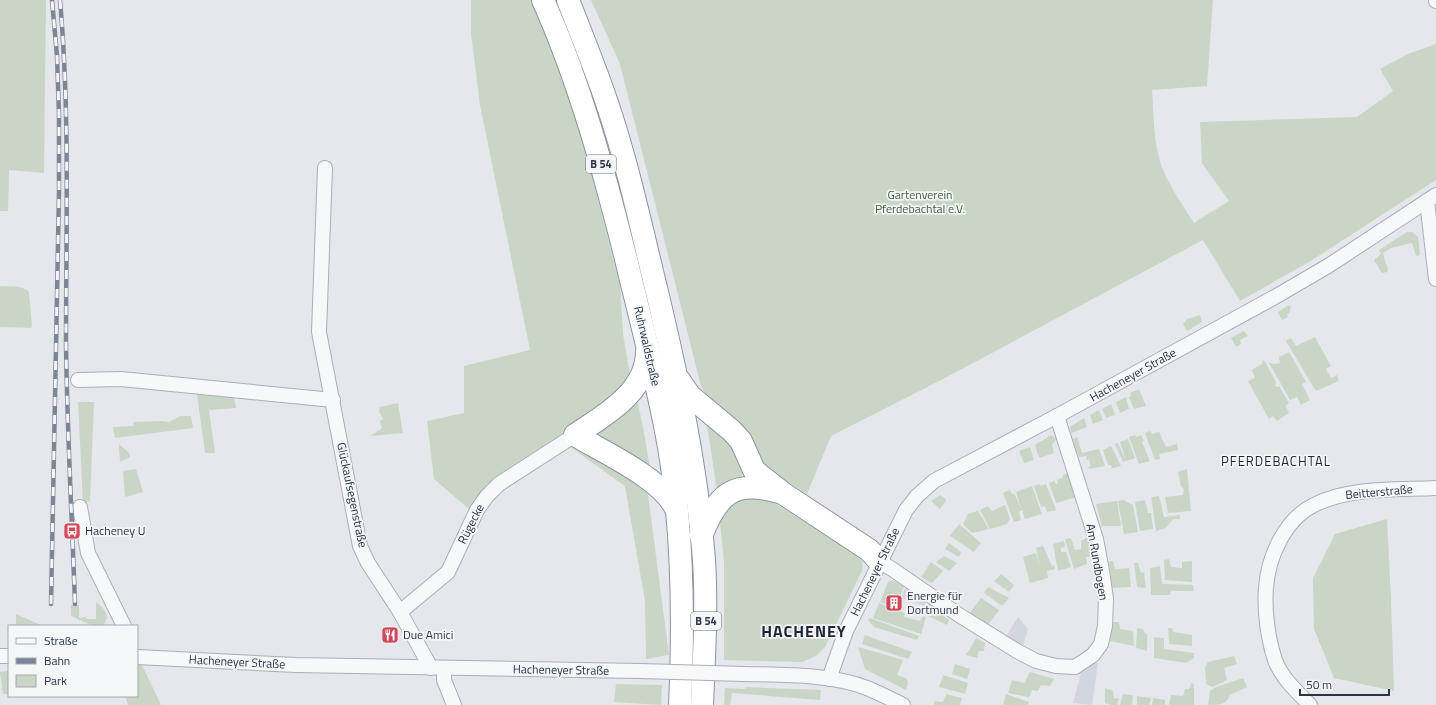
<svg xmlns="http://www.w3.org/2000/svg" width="1436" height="705" viewBox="0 0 1436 705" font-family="'Titillium Web',sans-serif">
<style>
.built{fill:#d2d6de}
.green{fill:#c9d6c5}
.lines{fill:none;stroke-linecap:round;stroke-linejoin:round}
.minor-casing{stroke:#a9aeb7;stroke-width:16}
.trunk-casing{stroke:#8b94a3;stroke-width:24}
.minor{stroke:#f7f8fa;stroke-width:14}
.trunk{stroke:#fff;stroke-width:22}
.rail-casing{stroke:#7d8696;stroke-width:4.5}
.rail{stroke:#f4f6f9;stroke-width:3;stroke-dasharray:9;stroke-linecap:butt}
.minor-bridge-casing{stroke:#a9aeb7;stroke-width:16;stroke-linecap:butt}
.minor-bridge{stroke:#f7f8fa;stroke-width:14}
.labels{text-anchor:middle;stroke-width:3.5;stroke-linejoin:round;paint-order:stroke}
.shield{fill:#f4f6f9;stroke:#676e7b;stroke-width:1}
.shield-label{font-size:11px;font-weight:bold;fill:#2b3445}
.park-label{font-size:12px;fill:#3f6138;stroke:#f4f6f9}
.street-label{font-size:12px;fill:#2b3445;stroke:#f4f6f9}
.poi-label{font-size:12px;fill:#2b3445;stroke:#f4f6f9;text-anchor:start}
.neighbourhood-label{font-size:13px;letter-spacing:1px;fill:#1d2536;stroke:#f4f6f9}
.district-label{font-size:16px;font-weight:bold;letter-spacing:1px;fill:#1d2536;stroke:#f4f6f9}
</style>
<rect width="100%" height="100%" fill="#e4e7ec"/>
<!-- built -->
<g class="built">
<polygon points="906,586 928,600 925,606 901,598"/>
<polygon points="1018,617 1028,629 1022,649 1005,638"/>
<polygon points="1094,663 1098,663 1092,705 1073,703 1081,673"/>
</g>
<!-- green -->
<g class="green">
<polygon points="0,0 46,0 44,173 9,170 8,211 0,211"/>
<polygon points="471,0 533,0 548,34 581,133 620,285 623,334 634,399 637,398 645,438 651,475 645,472 669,655 646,659 645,601 625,486 569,446 471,511 434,479 427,421 464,413 464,366 530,350 480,105 471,33"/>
<path d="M591,0H1213L1207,86L1152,90C1154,115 1153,143 1162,167C1169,185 1183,206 1194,223L1229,201L1202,163L1200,122L1357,117L1393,91L1380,69L1408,54L1436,44V180L1309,262L1240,301L1203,240L943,379L831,436L807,494L762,465L710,402L701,386L620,64Z"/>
<polygon points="1407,232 1412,232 1418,237 1420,255 1416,256 1412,243 1391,248 1383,253 1388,270 1387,272 1382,273 1374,260 1381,254 1379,250"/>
<path d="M0,286C9,287 22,284 29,292L32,326L31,328L0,327Z"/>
<polygon points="1289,305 1291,307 1289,313 1287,314 1288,317 1282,320 1278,312"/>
<polygon points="1200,315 1202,322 1187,331 1183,324 1187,319"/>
<polygon points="1244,331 1248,336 1240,340 1241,344 1236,347 1231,338"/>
<polygon points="1315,337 1331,366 1326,369 1331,378 1337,375 1339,381 1316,391 1286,341 1291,338 1296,346"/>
<polygon points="1289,352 1306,382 1302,384 1310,400 1301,405 1297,397 1290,400 1269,363 1275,364 1280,363 1279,357"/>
<polygon points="1264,360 1276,382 1275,386 1278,387 1279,386 1289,403 1285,406 1289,413 1277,421 1273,416 1269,419 1248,381 1255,378 1252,370 1263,363 1262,361"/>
<polygon points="1139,389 1146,406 1134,409 1129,397 1131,396 1130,393"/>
<polygon points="197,394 234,398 236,408 209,410 215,453 205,453"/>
<polygon points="1126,397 1129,409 1120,413 1116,402"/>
<polygon points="78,402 94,402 90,501 83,503"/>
<polygon points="398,403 403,433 370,436 382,428 380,421 383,419 379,412 380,407"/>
<polygon points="1111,404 1115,415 1106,418 1102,409"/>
<polygon points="1099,410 1103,420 1093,424 1090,415"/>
<polygon points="180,416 191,416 193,428 115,438 113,427 133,426 134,422 161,421 169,422"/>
<polygon points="706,418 733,438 745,470 741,477 717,491"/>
<polygon points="1084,418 1087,427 1071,433 1070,427"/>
<polygon points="1150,431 1152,434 1159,432 1166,447 1177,444 1178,450 1159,454 1160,459 1155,460 1145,433"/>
<polygon points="1051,435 1056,439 1052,445 1054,453 1039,458 1035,445"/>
<polygon points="1135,435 1136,437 1141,435 1144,441 1142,442 1150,461 1139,464 1129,437"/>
<polygon points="1077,437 1082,453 1099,449 1105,466 1089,469 1088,467 1091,466 1089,459 1087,460 1086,456 1079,457 1073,439"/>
<polygon points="1128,439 1135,458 1126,461 1120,442"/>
<polygon points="1118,443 1126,461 1123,462 1115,444"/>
<polygon points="119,444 129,453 130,457 120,462"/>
<polygon points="1111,446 1121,466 1112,468 1111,465 1108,465 1103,450"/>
<polygon points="1030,447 1034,460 1024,463 1019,451"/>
<polygon points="136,469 143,492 125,497 123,471"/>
<polygon points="1187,469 1191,511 1168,513 1165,497 1183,495 1184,489 1181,486 1178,473 1180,471"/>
<polygon points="1069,473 1077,497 1056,503 1049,483 1054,481 1056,484 1058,483 1057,480 1063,477 1063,475"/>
<polygon points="1039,484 1041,486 1046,484 1056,510 1047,512 1045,506 1041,507 1034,486"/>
<polygon points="1032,486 1042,514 1025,519 1022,510 1019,512 1021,520 1014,522 1003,493 1010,490 1011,493 1015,495 1021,509 1016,492"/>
<polygon points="940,495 946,499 946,501 940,509 931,501"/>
<polygon points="1159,496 1164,517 1180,515 1180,519 1173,519 1166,528 1156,531 1151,497"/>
<polygon points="765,497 859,556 863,563 862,571 825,647 816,656 802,662 724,660 724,561 720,522 727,508 737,499"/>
<polygon points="1123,500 1133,505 1138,532 1124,534 1118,501"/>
<polygon points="1145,500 1148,513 1151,513 1153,529 1140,531 1135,502"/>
<polygon points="1117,501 1121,526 1102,526 1096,504"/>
<polygon points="1005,505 1010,519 1007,524 990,529 980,510 988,506 992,511"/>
<polygon points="978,511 989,529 972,533 963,524 968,514"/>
<polygon points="1387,519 1391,599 1394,691 1334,678 1314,629 1313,578 1335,534"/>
<polygon points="959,524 981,543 974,552 950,536"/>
<polygon points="1088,537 1092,556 1086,557 1087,564 1074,569 1065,539 1071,538 1075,550 1081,549 1081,541"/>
<polygon points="1064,541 1065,547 1061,548 1061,552 1066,552 1071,567 1058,571 1053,544"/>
<polygon points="949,543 961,552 959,557 945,549"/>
<polygon points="1043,546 1052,566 1054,565 1055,569 1047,571 1048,578 1030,583 1023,557 1036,553 1040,568 1036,548"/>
<polygon points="944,556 957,563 949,571 936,562"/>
<polygon points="1169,559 1171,567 1182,568 1182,562 1192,561 1192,582 1165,580 1164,560"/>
<polygon points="1109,561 1113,561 1115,569 1129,568 1131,587 1112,588"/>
<polygon points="931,562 943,571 932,583 921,577"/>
<polygon points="1134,563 1138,563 1141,573 1144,572 1146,588 1137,587"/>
<polygon points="1160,566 1162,584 1193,585 1194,591 1171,591 1170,595 1151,595 1150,568"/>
<polygon points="1001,574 1014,585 1009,592 994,581"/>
<polygon points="892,580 904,586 900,596 892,594 888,605 880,602 888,582"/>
<polygon points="988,587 1009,598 1002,606 984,593"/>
<polygon points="981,598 999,610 988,625 969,614"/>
<path d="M96,602C104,608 113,618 101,626H93L71,616V605H79V618L86,617V619H96Z"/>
<polygon points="928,602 933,606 934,610 949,620 947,625 924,614"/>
<polygon points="879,603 905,613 904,617 920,621 923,616 926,617 921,634 873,618"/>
<polygon points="16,614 43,626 16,626"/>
<polygon points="870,618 919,636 917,640 874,627 868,620"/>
<polygon points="1112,622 1119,622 1120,629 1133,631 1134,646 1110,641"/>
<polygon points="1137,628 1143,629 1144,632 1147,634 1147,651 1136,648"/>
<polygon points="1168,628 1172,628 1173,632 1192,635 1192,646 1169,644"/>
<polygon points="865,635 912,652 908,659 862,644"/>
<polygon points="1154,637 1164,638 1164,649 1194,653 1194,658 1186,663 1154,658"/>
<polygon points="976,638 985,643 984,651 979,651 977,658 966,655"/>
<polygon points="858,647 903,660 897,675 906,678 908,682 906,690 865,669"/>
<polygon points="1234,656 1237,664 1224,668 1227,680 1212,687 1206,684 1205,667 1208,662"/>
<polygon points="955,664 970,669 967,679 952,674"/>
<polygon points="137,665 142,665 161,705 128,705 125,696 137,696"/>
<polygon points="9,671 9,694 3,694 0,672"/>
<polygon points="1030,672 1054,679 1050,686 1041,685 1038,691 1032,690 1029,697 1008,693 1012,680 1024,683"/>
<polygon points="943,675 968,683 965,694 939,687"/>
<path d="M1243,678L1247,687L1230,695C1226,705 1220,705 1208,705L1210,691L1216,687Z"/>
<polygon points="1191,683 1194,684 1194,705 1169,705 1171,695 1183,696 1185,689 1189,689"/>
<polygon points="616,684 662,685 661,705 614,702"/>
<polygon points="745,687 821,690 820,700 732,693 730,705 724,705 725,688 745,689"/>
<polygon points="1105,688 1113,691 1114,699 1119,698 1117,705 1111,705 1105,703"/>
<polygon points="946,694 962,698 960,705 934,705 935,701 943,702"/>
<polygon points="1006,694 1029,702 1028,705 1003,705"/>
<polygon points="1123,694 1133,695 1132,705 1120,705"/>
<polygon points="1137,696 1151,698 1149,705 1137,705"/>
<polygon points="1153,698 1165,700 1165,705 1152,705"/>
</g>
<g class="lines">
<!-- minor casing -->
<g class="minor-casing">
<g id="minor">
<polyline points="1436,0 1436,1"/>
<polyline points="325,168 319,332 360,546 368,563 400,612 431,668"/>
<polyline points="1427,201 1436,279"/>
<polyline points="78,380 121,379 333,400"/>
<polyline points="80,507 88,553 124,626"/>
<polyline points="879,561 892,569 959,615 1017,651 1036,661 1056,666 1075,667 1093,655 1101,644 1105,626 1106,599 1102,571 1096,539 1057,416"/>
<polyline points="400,612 448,572 477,510 487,496 499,484 575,435"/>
<polyline points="0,656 9,656"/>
<polyline points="137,657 296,665 640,671"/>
<polyline points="444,668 444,680 454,705"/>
<path d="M744,674C783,675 831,674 867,688C879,693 891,699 903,705"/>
<polyline points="829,679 846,631 906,510 917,496 934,481 1057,416 1273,298 1328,266 1436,195"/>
<path d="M1310,705C1297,692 1281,677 1275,660C1268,639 1264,610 1266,588C1268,557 1285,519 1314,505C1349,487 1397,490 1436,488"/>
</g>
</g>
<!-- trunk casing -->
<g class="trunk-casing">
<g id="trunk">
<path d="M543,0C580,83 604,171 626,259C641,322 658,384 669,447C683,532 684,619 680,705"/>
<path d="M568,0C582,36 597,72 609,109C629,169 642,231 657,292C678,380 697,469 704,560C707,608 704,657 702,705"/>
<path d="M647,351C647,392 605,415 575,435C603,452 663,479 676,509"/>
<polyline points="679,380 690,396 732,431 741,441 754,470 762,477 784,494 869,550 879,561"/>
<path d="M701,536C718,494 733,479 779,492"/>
</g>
</g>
<!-- minor -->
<use href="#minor" class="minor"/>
<!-- trunk -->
<use href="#trunk" class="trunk"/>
<!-- rail casing -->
<g class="rail-casing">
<g id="rail">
<path d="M60,0C70,114 66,229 66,343C67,430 72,517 75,604"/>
<polyline points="51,604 59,192 59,115 57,56 52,0"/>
</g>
</g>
<!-- rail -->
<use href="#rail" class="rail"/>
<!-- minor-bridge casing -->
<g class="minor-bridge-casing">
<polyline id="minor-bridge" points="640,671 744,674"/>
</g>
<!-- minor-bridge -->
<use href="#minor-bridge" class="minor-bridge"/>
</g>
<!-- icons -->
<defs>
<g id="bus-square" transform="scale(0.9)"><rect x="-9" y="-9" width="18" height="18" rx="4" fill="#d1495b" stroke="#f4f6f9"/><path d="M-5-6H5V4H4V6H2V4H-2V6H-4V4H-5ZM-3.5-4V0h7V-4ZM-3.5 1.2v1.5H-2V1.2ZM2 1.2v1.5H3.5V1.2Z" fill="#fff"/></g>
<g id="building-square" transform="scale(0.9)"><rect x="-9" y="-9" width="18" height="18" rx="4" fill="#d1495b" stroke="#f4f6f9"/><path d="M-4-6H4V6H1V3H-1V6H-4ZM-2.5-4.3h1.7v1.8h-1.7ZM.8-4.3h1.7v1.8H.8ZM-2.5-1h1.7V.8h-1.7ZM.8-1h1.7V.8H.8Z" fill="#fff"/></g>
<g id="restaurant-square" transform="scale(0.9)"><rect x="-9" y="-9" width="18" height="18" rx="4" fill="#d1495b" stroke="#f4f6f9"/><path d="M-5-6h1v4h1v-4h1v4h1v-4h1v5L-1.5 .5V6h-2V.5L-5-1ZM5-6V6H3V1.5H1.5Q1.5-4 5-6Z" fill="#fff"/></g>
</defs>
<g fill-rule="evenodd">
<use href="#bus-square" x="72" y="531"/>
<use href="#building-square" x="894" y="603"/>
<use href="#restaurant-square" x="390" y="635"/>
</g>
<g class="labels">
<!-- shield labels -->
<g class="shield">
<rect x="586" y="155" width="30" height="18" rx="3"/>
<rect x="691" y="612" width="30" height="18" rx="3"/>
</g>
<g class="shield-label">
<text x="601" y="168">B 54</text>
<text x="706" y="625">B 54</text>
</g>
<!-- park labels -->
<g class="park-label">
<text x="920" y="199">Gartenverein<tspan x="920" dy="14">Pferdebachtal e.V.</tspan></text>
</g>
<!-- street labels -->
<g class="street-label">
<text transform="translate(647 346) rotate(77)" y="4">Ruhrwaldstraße</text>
<text transform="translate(1133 375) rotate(-29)" y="4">Hacheneyer Straße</text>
<text transform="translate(1379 492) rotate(-5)" y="4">Beitterstraße</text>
<text transform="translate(352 495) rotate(78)" y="4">Glückaufsegenstraße</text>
<text transform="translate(471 524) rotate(-63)" y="4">Rügecke</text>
<text transform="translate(1097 562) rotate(80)" y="4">Am Rundbogen</text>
<text transform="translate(875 572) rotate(-64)" y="4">Hacheneyer Straße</text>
<text transform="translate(237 662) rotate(3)" y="4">Hacheneyer Straße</text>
<text transform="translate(561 670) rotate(1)" y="4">Hacheneyer Straße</text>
</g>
<!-- poi labels -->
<g class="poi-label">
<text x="85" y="535">Hacheney U</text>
<text x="907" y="600">Energie für<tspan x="907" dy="14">Dortmund</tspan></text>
<text x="403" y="639">Due Amici</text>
</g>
<!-- neighbourhood labels -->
<g class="neighbourhood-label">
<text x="1276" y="466">PFERDEBACHTAL</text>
</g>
<!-- district labels -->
<g class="district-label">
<text x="804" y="637">HACHENEY</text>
</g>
</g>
<!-- legend -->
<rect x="8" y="625" width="130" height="72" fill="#f4f6f9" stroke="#a4a8b1"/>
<rect x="16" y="638" width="20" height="6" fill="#f7f8fa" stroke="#a4a8b1"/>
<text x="44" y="645" font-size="12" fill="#2b3445">Straße</text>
<rect x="16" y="658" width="20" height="6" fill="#7d8696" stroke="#a4a8b1"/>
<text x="44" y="665" font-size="12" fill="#2b3445">Bahn</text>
<rect x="16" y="675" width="20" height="12" fill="#c9d6c5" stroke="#a4a8b1"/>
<text x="44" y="685" font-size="12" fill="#2b3445">Park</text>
<!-- scale -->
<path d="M1300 689v6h89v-6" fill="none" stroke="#2b3445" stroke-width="2"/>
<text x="1306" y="689" font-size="12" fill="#2b3445" stroke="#f4f6f9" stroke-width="3" paint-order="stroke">50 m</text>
</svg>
